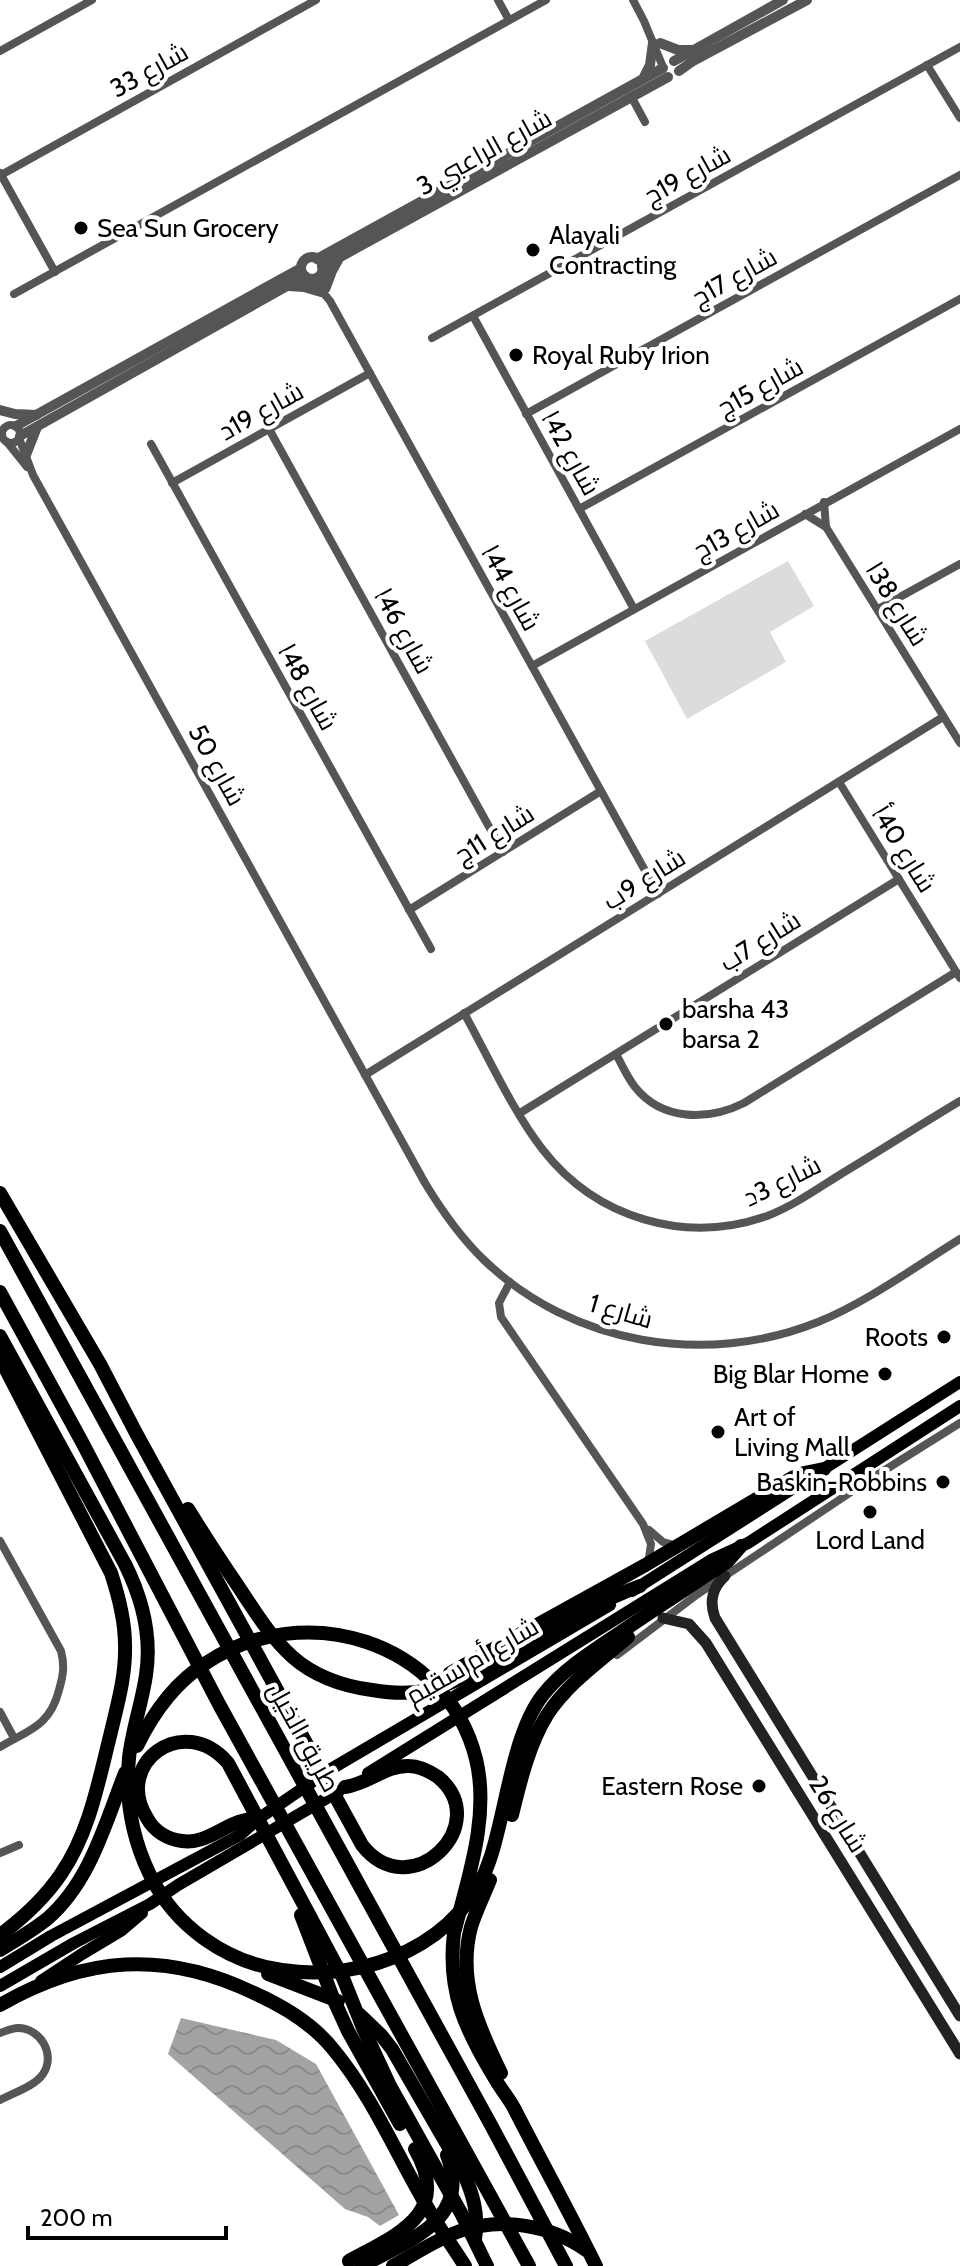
<svg xmlns="http://www.w3.org/2000/svg" width="960" height="2266" viewBox="0 0 960 2266" font-family="Cabin,Cairo,sans-serif">
<style>
.park{fill:#dcdcdc}
.water{fill:url(#water-waves)}
.lines{fill:none;stroke-linecap:round;stroke-linejoin:round}
.minor{stroke:#555;stroke-width:8}
.tertiary{stroke:#555;stroke-width:10}
.secondary{stroke:#222;stroke-width:11}
.primary{stroke:#000;stroke-width:12}
.motorway{stroke:#000;stroke-width:14}
.poi-dot{fill:#000;stroke:#fff;stroke-width:3}
.labels{text-anchor:middle;stroke-width:8;stroke-linejoin:round;paint-order:stroke}
.street-label{font-size:26px;fill:#000;stroke:#fff}
.poi-label{font-size:26px;fill:#000;stroke:#fff;text-anchor:start}
</style>
<defs>
<pattern id="water-waves" width="16" height="10" patternUnits="userSpaceOnUse" patternTransform="scale(2)"><rect width="16" height="10" fill="#a3a3a3"/><path d="M0 5q4-4 8 0t8 0" fill="none" stroke="#8b8b8b"/></pattern>
</defs>
<rect width="100%" height="100%" fill="#fff"/>
<!-- park -->
<polygon class="park" points="788,561 814,606 770,632 786,662 687,719 645,641"/>
<!-- water -->
<polygon class="water" points="181,2018 276,2040 316,2064 399,2215 380,2226 368,2217 345,2209 168,2054"/>
<g class="lines">
<!-- minor -->
<g class="minor">
<polyline points="498,0 509,20"/>
<polyline points="633,0 644,21 663,67"/>
<polyline points="0,51 92,0"/>
<polyline points="927,65 960,118"/>
<polyline points="631,96 645,122"/>
<polyline points="0,173 55,272"/>
<polyline points="1,175 316,0"/>
<polyline points="321,273 326,289"/>
<polyline points="311,278 330,301 658,894"/>
<polyline points="14,294 546,0"/>
<polyline points="473,316 634,609"/>
<polyline points="432,338 960,47"/>
<polyline points="526,414 960,175"/>
<circle cx="11" cy="434" r="9"/>
<polyline points="269,429 503,852"/>
<path d="M19,438L33,475L425,1183C442,1211 460,1237 484,1260C572,1345 706,1367 818,1322C867,1302 915,1267 960,1239"/>
<polyline points="7,442 27,467"/>
<polyline points="151,444 431,949"/>
<polyline points="172,483 370,373"/>
<polyline points="824,502 826,527 960,743"/>
<polyline points="579,509 960,299"/>
<polyline points="805,514 826,527"/>
<polyline points="878,609 960,564"/>
<polyline points="532,666 960,429"/>
<polyline points="839,782 960,978"/>
<polyline points="409,910 601,791"/>
<path d="M464,1013C488,1056 513,1112 543,1150C596,1218 685,1245 767,1216C793,1206 817,1189 841,1174C881,1150 920,1125 960,1101"/>
<path d="M616,1054C622,1065 627,1077 635,1087C662,1121 708,1121 744,1103L956,972"/>
<polyline points="365,1075 943,717"/>
<polyline points="520,1113 899,879"/>
<polyline points="510,1282 499,1303 501,1317 643,1524 651,1544 648,1564"/>
<polyline points="649,1530 663,1542 678,1546"/>
<path d="M0,1541L61,1651C65,1666 63,1676 59,1690C50,1726 29,1730 0,1747"/>
<polyline points="617,1655 695,1596 869,1480 960,1423"/>
<polyline points="0,1712 14,1738"/>
<polyline points="0,1853 19,1845"/>
<path d="M0,2033C6,2031 12,2028 18,2028C41,2028 56,2055 43,2074C35,2086 13,2093 0,2100"/>
</g>
<!-- tertiary -->
<g class="tertiary">
<polyline points="660,43 678,50 692,50"/>
<polyline points="674,61 783,0"/>
<polyline points="679,71 693,61 807,0"/>
<polyline points="643,79 650,65 653,43"/>
<circle cx="312" cy="268" r="11"/>
<polyline points="317,259 663,68"/>
<polyline points="322,267 668,77"/>
<polyline points="289,286 304,287 321,292"/>
<polyline points="326,287 332,271 338,260"/>
<polyline points="0,410 15,414 36,415"/>
<polyline points="16,426 301,268"/>
<polyline points="20,436 305,276"/>
<polyline points="26,455 37,427"/>
</g>
<!-- secondary -->
<g class="secondary">
<path d="M725,1576C712,1588 709,1601 715,1618L960,2016"/>
<polyline points="663,1618 689,1624 706,1643 960,2054"/>
</g>
<!-- primary -->
<g class="primary">
<polyline points="632,1591 960,1382"/>
<polyline points="368,1773 711,1560 748,1543 960,1406"/>
<polyline points="0,1967 51,1936 240,1835 258,1819 331,1769 610,1605"/>
<polyline points="41,1981 82,1954 122,1930 142,1913"/>
<polyline points="0,1986 74,1943 150,1904 178,1885 339,1791"/>
</g>
<!-- motorway -->
<g class="motorway">
<path d="M0,1193L100,1364L136,1433L362,1845C410,1907 495,1824 438,1777C429,1771 420,1766 409,1766C386,1765 368,1784 345,1787"/>
<polyline points="0,1231 491,2125 566,2266"/>
<polyline points="0,1292 82,1442 220,1706 529,2266"/>
<path d="M0,1336L125,1564C142,1598 152,1636 146,1675C142,1703 132,1730 129,1758C125,1799 132,1838 150,1875C175,1926 225,1962 282,1970C366,1983 464,1944 491,1856C506,1810 513,1734 542,1696C563,1669 594,1650 621,1632C656,1608 692,1585 727,1562L741,1546"/>
<path d="M0,1358L111,1573C119,1597 125,1620 125,1645C126,1676 117,1706 110,1736C98,1784 89,1833 61,1874C44,1899 23,1918 0,1935"/>
<path d="M188,1509C204,1535 221,1561 238,1586C276,1644 298,1680 372,1690C402,1695 427,1694 455,1681C519,1652 575,1610 640,1586"/>
<polyline points="450,1673 647,1564 792,1478 804,1473 824,1469"/>
<path d="M137,1746C153,1713 174,1683 206,1663C304,1598 446,1640 476,1759C490,1816 468,1878 454,1933C447,1991 465,2029 494,2077C500,2088 508,2097 514,2108C541,2161 570,2213 596,2266"/>
<path d="M512,1815C520,1782 529,1744 547,1715C568,1683 600,1661 628,1637"/>
<path d="M258,1819C230,1817 210,1845 182,1841C167,1839 154,1831 147,1818C113,1764 183,1711 228,1763L343,1978L363,2028L390,2086L461,2213L487,2266"/>
<path d="M490,1880C484,1895 476,1911 471,1927C457,1980 478,2026 501,2073"/>
<polyline points="301,1915 333,1998 348,2031 400,2124"/>
<path d="M0,1950C16,1940 32,1931 47,1919C90,1882 105,1824 125,1773"/>
<polyline points="268,1974 338,2001"/>
<path d="M0,2005C85,1956 165,1950 254,1993C283,2006 313,2024 333,2049C373,2097 397,2156 429,2210C440,2229 453,2247 465,2266"/>
<path d="M359,2014L381,2035L392,2049L463,2172C473,2194 479,2214 475,2239"/>
<path d="M349,2261C398,2234 452,2214 415,2149"/>
<path d="M362,2266C408,2240 472,2221 447,2155"/>
<path d="M393,2266C415,2254 437,2239 460,2231C502,2217 550,2225 586,2250"/>
</g>
</g>
<!-- markers -->
<g class="poi-dot">
<circle cx="81" cy="228" r="8"/>
<circle cx="533" cy="250" r="8"/>
<circle cx="516" cy="355" r="8"/>
<circle cx="666" cy="1024" r="8"/>
<circle cx="944" cy="1337" r="8"/>
<circle cx="885" cy="1374" r="8"/>
<circle cx="718" cy="1432" r="8"/>
<circle cx="943" cy="1482" r="8"/>
<circle cx="870" cy="1512" r="8"/>
<circle cx="759" cy="1786" r="8"/>
</g>
<g class="labels">
<!-- street labels -->
<g class="street-label">
<text transform="translate(149 70) rotate(-29)" y="9">شارع 33</text>
<text transform="translate(484 152) rotate(-29)" y="9">شارع الراعبي 3</text>
<text transform="translate(687 175) rotate(-29)" y="9">شارع 19ج</text>
<text transform="translate(734 277) rotate(-29)" y="9">شارع 17ج</text>
<text transform="translate(760 387) rotate(-29)" y="9">شارع 15ج</text>
<text transform="translate(261 411) rotate(-29)" y="9">شارع 19د</text>
<text transform="translate(571 453) rotate(61)" y="9">شارع 42ا</text>
<text transform="translate(736 530) rotate(-29)" y="9">شارع 13ج</text>
<text transform="translate(511 588) rotate(61)" y="9">شارع 44ا</text>
<text transform="translate(897 604) rotate(58)" y="9">شارع 38ا</text>
<text transform="translate(404 631) rotate(61)" y="9">شارع 46ا</text>
<text transform="translate(308 687) rotate(61)" y="9">شارع 48ا</text>
<text transform="translate(217 765) rotate(61)" y="9">شارع 50</text>
<text transform="translate(494 834) rotate(-32)" y="9">شارع 11ج</text>
<text transform="translate(904 849) rotate(58)" y="9">شارع 40أ</text>
<text transform="translate(644 879) rotate(-32)" y="9">شارع 9ب</text>
<text transform="translate(760 941) rotate(-32)" y="9">شارع 7ب</text>
<text transform="translate(782 1181) rotate(-26)" y="9">شارع 3د</text>
<text transform="translate(621 1311) rotate(16)" y="9">شارع 1</text>
<text transform="translate(472 1661) rotate(-30)" y="9">شارع أم سقيم</text>
<text transform="translate(304 1737) rotate(61)" y="9">طريق الخيل</text>
<text transform="translate(838 1814) rotate(58)" y="9">شارع 26</text>
</g>
<!-- poi labels -->
<g class="poi-label">
<text x="97" y="237">Sea Sun Grocery</text>
<text x="549" y="244">Alayali<tspan x="549" dy="30">Contracting</tspan></text>
<text x="532" y="364">Royal Ruby Irion</text>
<text x="682" y="1018">barsha 43<tspan x="682" dy="30">barsa 2</tspan></text>
<text x="928" y="1346" text-anchor="end">Roots</text>
<text x="869" y="1383" text-anchor="end">Big Blar Home</text>
<text x="734" y="1426">Art of<tspan x="734" dy="30">Living Mall</tspan></text>
<text x="927" y="1491" text-anchor="end">Baskin-Robbins</text>
<text x="870" y="1549" text-anchor="middle">Lord Land</text>
<text x="743" y="1795" text-anchor="end">Eastern Rose</text>
</g>
</g>
<!-- scale -->
<path d="M28 2226v12h198v-12" fill="none" stroke="#000000" stroke-width="4"/>
<text x="40" y="2226" font-size="24" fill="#000000" stroke="#ffffff" stroke-width="6" paint-order="stroke">200 m</text>
</svg>
